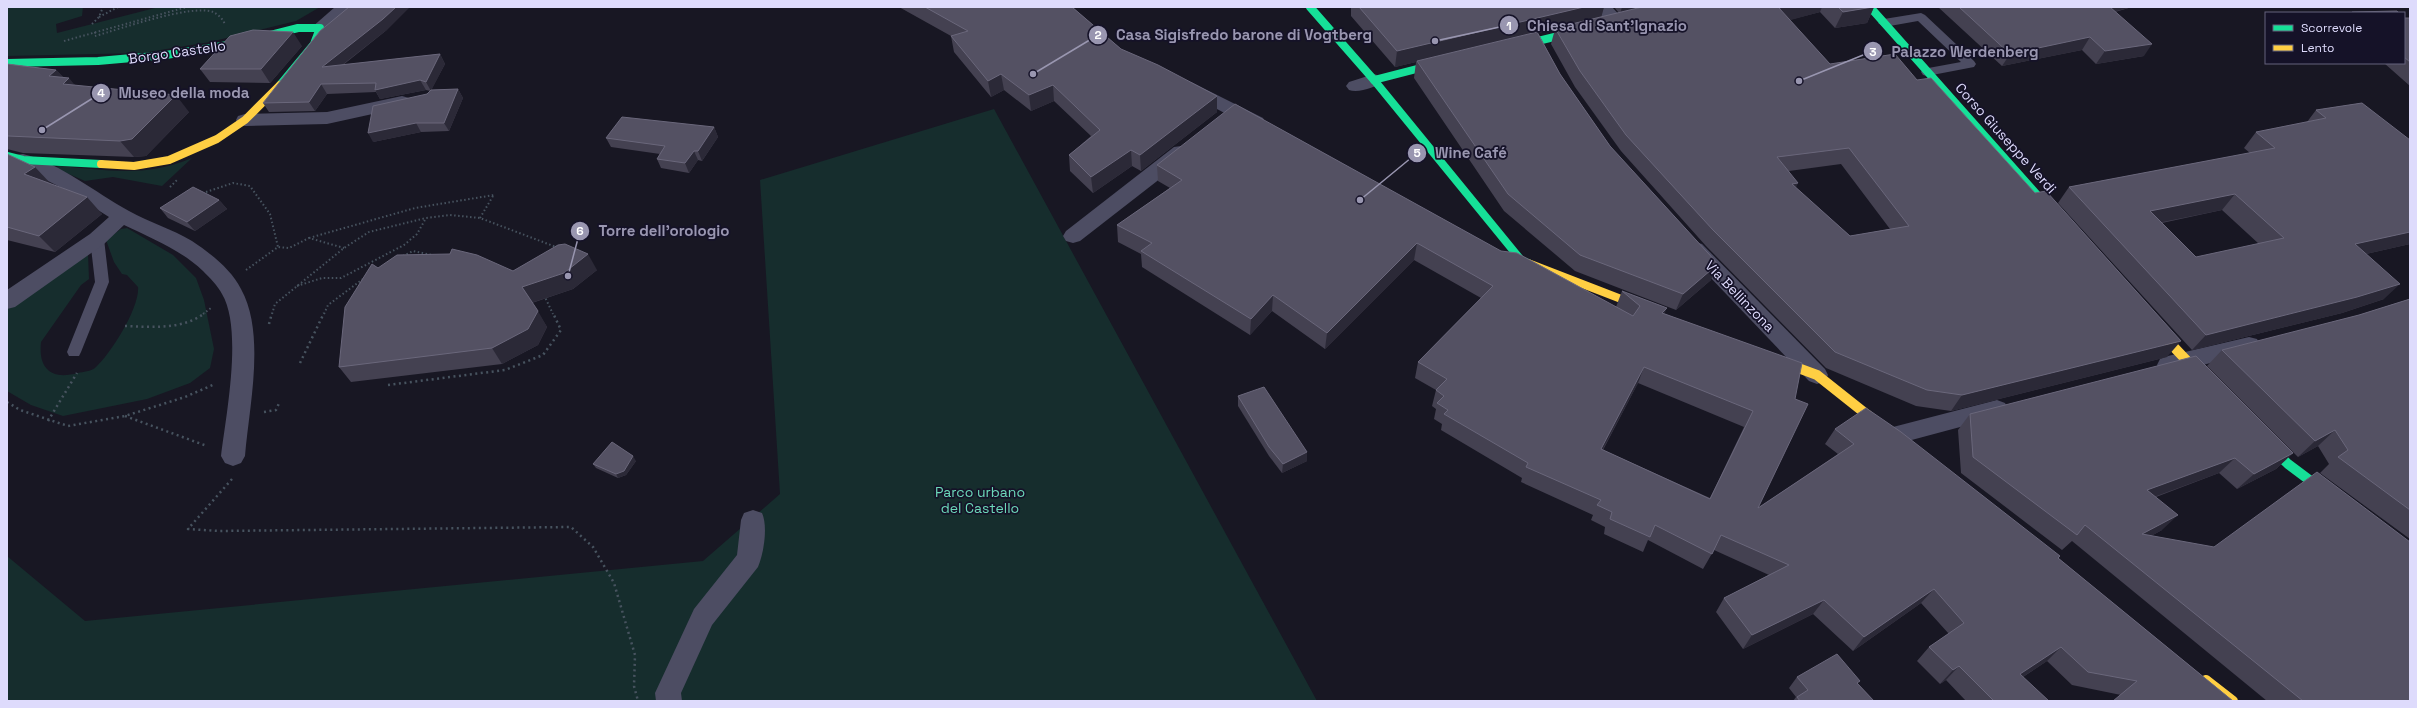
<svg xmlns="http://www.w3.org/2000/svg" width="2417" height="708" viewBox="0 0 2417 708" font-family="'Space Grotesk',sans-serif">
<style>
.green{fill:#162d2d}
.lines{fill:none;stroke-linecap:round;stroke-linejoin:round}
.path-far1{stroke:#47535f;stroke-width:2;stroke-dasharray:1.5 2.5;stroke-linecap:butt}
.path{stroke:#47535f;stroke-width:2.5;stroke-dasharray:2 3.5;stroke-linecap:butt}
.lane{fill:#4d4d63;fill-rule:evenodd}
.street{fill:#4d4d63;fill-rule:evenodd}
.fast-far1{stroke:#16e098;stroke-width:8}
.fast{stroke:#16e098;stroke-width:10}
.slow-far1{stroke:#ffcf43;stroke-width:8}
.slow{stroke:#ffcf43;stroke-width:10}
.wall{fill:#444151;fill-rule:evenodd}
.shaded-wall{fill:#2b2937}
.building{fill:#545163;stroke:#6a677b;fill-rule:evenodd}
.labels{text-anchor:middle;stroke-width:3.5;stroke-linejoin:round;paint-order:stroke}
.street-label{font-size:14px;fill:#dedbfc;stroke:#151228}
.park-label{font-size:14px;fill:#6cd8b9;stroke:#151228}
.leader{fill:none;stroke:#9996b0;stroke-width:1.5}
.callout-dot{fill:#9996b0;stroke:#151228;stroke-width:1.5}
.mark-label{font-size:12px;text-anchor:middle;font-weight:bold;fill:#fff}
.callout-label{font-size:15px;text-anchor:middle;font-weight:bold;fill:#9996b0;stroke:#151228;stroke-width:3.5;stroke-linejoin:round;paint-order:stroke}
</style>
<rect width="100%" height="100%" fill="#181723"/>
<!-- green -->
<g class="green">
<polygon points="7,7 83,7 82,16 56,24 57,33 159,7 320,7 296,21 210,42 142,53 7,56"/>
<polygon points="994,109 1317,701 7,701 7,556 85,621 703,561 780,494 760,180"/>
<path d="M192,158L162,186L113,177L85,181L55,168L59,166C109,170 144,178 192,158Z"/>
<path d="M127,228L173,255L196,278L204,300L214,349L210,368L190,383L147,399L63,416L31,405L7,391V307L88,254L89,279L81,285L41,342C38,370 52,380 78,373C83,372 91,371 95,368C111,354 140,307 138,287L127,275L122,274L114,262L106,240L121,229Z"/>
</g>
<g class="lines">
<!-- path-far1 -->
<g class="path-far1">
<polyline points="99,17 118,7"/>
<polyline points="92,24 99,17 103,7"/>
<path d="M95,32V36C120,29 191,4 213,12C218,14 224,20 225,25"/>
<polyline points="64,41 187,7"/>
<polyline points="170,187 177,180"/>
<polyline points="206,192 233,183 250,186 270,214 278,247"/>
<polyline points="480,218 493,196"/>
<polyline points="309,238 415,208 494,195"/>
<polyline points="403,256 413,251 432,255"/>
<polyline points="246,270 278,247 289,248 309,238 344,248"/>
<polyline points="297,286 322,278 341,278 404,245 417,234 426,218"/>
<polyline points="544,295 553,314"/>
<polyline points="203,314 211,308"/>
<polyline points="272,314 275,304 344,248 369,232 426,218 450,215 480,218 556,247"/>
<polyline points="324,314 328,305 367,276"/>
</g>
<!-- path -->
<g class="path">
<polyline points="269,324 272,313"/>
<path d="M125,326C153,327 182,330 205,313"/>
<polyline points="300,363 324,313"/>
<polyline points="388,385 505,370 543,355 561,330 553,313"/>
<polyline points="7,402 20,410 68,426 125,416 185,397 215,384"/>
<polyline points="264,412 276,410 280,401"/>
<polyline points="125,416 207,446"/>
<polyline points="48,421 77,373"/>
<polyline points="232,479 188,529 219,531 571,527 593,547 614,583 635,655 634,686 638,701"/>
</g>
<!-- lane -->
<g class="lane">
<polygon points="1921,13 1925,15 1974,61 1976,64 1974,67 1927,76 1923,75 1921,72 1923,69 1961,62 1918,21 1884,27 1878,23 1884,19"/>
<polygon points="97,234 104,239 109,282 81,352 79,356 69,356 67,352 95,282 90,239"/>
</g>
<!-- street -->
<g class="street">
<polygon points="335,7 354,7 326,32 314,32 311,28"/>
<path d="M1594,7H1612L1625,21L1622,25C1609,28 1601,17 1594,7Z"/>
<path d="M1374,74L1380,76L1383,80C1377,88 1358,93 1349,90L1346,86L1349,82Z"/>
<polygon points="1191,82 1263,118 1265,122 1263,126 1256,128 1249,126 1185,92 1182,88 1185,84"/>
<polygon points="402,96 409,98 411,102 409,106 327,124 245,126 238,124 236,120 238,116 245,114 327,112"/>
<polygon points="1181,146 1188,147 1191,152 1188,157 1080,241 1073,243 1066,241 1063,236 1066,231 1174,147"/>
<path d="M23,154C62,164 94,192 129,211C149,222 172,229 192,241C210,253 231,269 241,289C266,334 249,407 245,456L241,463L233,466L225,463L221,456C226,415 243,329 222,294C218,286 209,277 203,271C181,250 151,238 124,225L104,244L15,307L7,309V290L90,234L109,217L66,190L16,165L13,160L16,155Z"/>
<polygon points="1695,242 1702,244 1825,369 1828,375 1825,381 1817,384 1809,381 1688,254 1685,249 1688,244"/>
<polygon points="2249,337 2257,339 2260,345 2257,351 2168,374 2160,371 2157,365 2160,359 2168,356"/>
<polygon points="1997,400 2005,403 2008,409 2005,415 1893,445 1885,443 1881,436 1885,429 1893,427"/>
<path d="M753,510L762,513C768,526 764,553 758,567L712,625L681,693L682,701H656L655,693L694,609L737,555L741,520L744,513Z"/>
</g>
<!-- fast-far1 -->
<g class="fast-far1">
<polyline points="1310,7 1374,80 1521,260 1528,263"/>
<polyline points="1870,7 2055,215"/>
<polyline points="1513,47 1583,30"/>
<polyline points="7,63 98,61 166,55 234,44 298,28 320,28 314,44 280,85"/>
<polyline points="1374,80 1444,62"/>
<polyline points="7,156 23,160 101,164"/>
</g>
<!-- fast -->
<polyline class="fast" points="2263,440 2288,464 2332,497"/>
<!-- slow-far1 -->
<g class="slow-far1">
<polyline points="101,164 134,166 169,160 217,139 245,120 280,85"/>
<polyline points="1528,263 1647,309"/>
</g>
<!-- slow -->
<g class="slow">
<polyline points="2154,326 2206,381"/>
<polyline points="1774,359 1817,375 1885,429"/>
<polyline points="2206,680 2233,701"/>
</g>
</g>
<!-- wall -->
<g class="wall">
<polygon points="899,7 1072,7 1121,49 1217,112 1141,171 1132,166 1093,193 1070,171 1069,155 1091,136 1054,101 1031,111 1004,90 991,97 954,52 951,36"/>
<path d="M1351,7H1604L1601,17L1619,13L1614,7H1874L1867,23L1835,28L1820,12L1789,20L1830,64L2167,357L1951,411L1916,406L1826,368L1706,246L1621,151L1575,87L1551,44L1555,29L1538,33L1560,74L1610,146L1711,280L1676,310L1575,271L1504,211L1414,78L1416,62L1395,67L1351,16ZM1841,164L1890,229L1850,236L1796,188L1789,171Z"/>
<polygon points="1938,7 2132,7 2115,12 2144,56 2096,64 2082,50 2002,66"/>
<polygon points="2404,18 2410,18 2410,86 2384,63 2404,63"/>
<polygon points="388,29 343,65 440,54 445,64 431,90 458,89 463,98 449,131 421,132 373,142 430,91 426,90 380,99 376,92 327,94 315,111 269,112 263,103"/>
<polygon points="302,46 270,83 210,82 200,69"/>
<polygon points="7,64 56,70 63,77 75,85 189,112 146,156 134,157 23,153 7,149"/>
<path d="M2362,103L2410,244L2366,254L2384,299L2342,313L2192,350L2058,203L2069,187L2250,153L2244,148L2256,132L2307,122L2316,110ZM2222,210L2259,244L2196,257L2162,223Z"/>
<polygon points="714,127 718,137 702,161 698,160 689,173 661,168 657,159 660,154 611,147 606,138"/>
<polygon points="7,154 51,184 102,214 55,252 7,240"/>
<path d="M1157,165L1501,251L1616,307L1622,291L1665,314L1802,363L1758,508L1838,454L1825,444L1835,429L2058,558L2233,701L2121,695L2072,685L2047,661L2023,677L2049,701H1966L1946,680L1940,684L1917,661L1929,647L1949,634L1921,603L1853,651L1813,614L1743,649L1716,612L1724,598L1769,575L1714,550L1703,569L1648,540L1643,552L1604,534L1605,527L1591,520L1593,515L1521,482L1522,478L1441,430L1442,424L1434,419L1436,409L1432,406L1436,390L1415,378L1418,362L1481,298L1414,260L1325,349L1272,311L1250,335L1142,267L1141,254L1118,242L1117,225L1170,188L1158,181ZM1638,383L1744,427L1710,498L1603,450Z"/>
<polygon points="219,200 227,209 195,231 168,218 160,208"/>
<polygon points="378,268 513,271 597,270 573,289 532,303 547,327 538,345 502,364 351,382 339,367"/>
<polygon points="2410,299 2410,539 2320,473 2329,464 2318,446 2298,457 2207,366 2222,350 2359,315"/>
<polygon points="1238,396 1307,461 1282,473 1269,456 1238,406"/>
<polygon points="1970,414 2293,453 2276,469 2237,489 2219,473 2156,497 2162,530 2151,536 2410,701 2267,701 2072,541 2062,550 1961,473 1958,430"/>
<polygon points="636,461 626,475 618,478 596,468 593,464"/>
<polygon points="1797,677 1858,684 1874,701 1793,701 1796,697 1789,688"/>
</g>
<!-- shaded-wall -->
<g class="shaded-wall">
<polygon points="396,7 410,7 388,29 328,76 322,67"/>
<polygon points="1584,7 1604,7 1601,18 1555,28 1555,29 1417,62 1417,61 1416,62 1395,67 1397,51"/>
<polygon points="1622,7 1648,7 1620,14"/>
<polygon points="1784,7 1822,7 1820,12 1772,25 1779,8"/>
<polygon points="1874,7 1867,23 1835,28 1843,12"/>
<polygon points="2104,7 2132,7 2098,16"/>
<polygon points="293,32 302,46 270,83 261,69"/>
<polygon points="2090,37 2082,50 2002,66 2010,54"/>
<polygon points="2152,44 2144,56 2096,64 2105,51"/>
<polygon points="440,54 445,64 431,91 426,82"/>
<polygon points="56,70 66,81 69,78 83,95 49,76"/>
<polygon points="1001,74 1004,90 991,97 988,81"/>
<polygon points="420,80 426,90 380,99 375,90"/>
<polygon points="321,84 327,94 315,111 309,102"/>
<polygon points="1053,85 1054,101 1031,111 1029,95"/>
<polygon points="458,89 463,98 449,131 444,123"/>
<polygon points="176,95 189,112 146,156 134,157 120,141"/>
<polygon points="1217,96 1217,112 1141,171 1140,155"/>
<polygon points="416,123 421,132 373,142 368,133"/>
<polygon points="714,127 718,137 702,161 698,151"/>
<polygon points="1131,150 1132,166 1093,193 1091,177"/>
<polygon points="694,151 698,160 689,173 685,163"/>
<polygon points="35,167 51,184 24,174"/>
<polygon points="1798,183 1791,199 1792,184"/>
<polygon points="2235,194 2222,210 2138,227 2150,211"/>
<polygon points="87,197 102,214 55,252 39,236"/>
<polygon points="219,200 227,209 195,231 187,222"/>
<polygon points="2410,232 2410,244 2339,260 2355,244"/>
<polygon points="1417,243 1414,260 1325,349 1327,333"/>
<polygon points="588,254 597,270 573,289 531,303 522,287"/>
<polygon points="1718,264 1711,280 1676,310 1683,294"/>
<polygon points="2400,284 2384,299 2342,313 2192,350 2206,335"/>
<polygon points="1273,295 1272,311 1250,335 1251,319"/>
<polygon points="1667,308 1660,324 1662,313"/>
<polygon points="538,311 547,327 538,345 502,364 492,348"/>
<polygon points="2181,341 2167,357 1951,411 1962,395"/>
<polygon points="1644,367 1638,383 1595,464 1601,449"/>
<polygon points="2335,430 2318,446 2298,457 2315,441"/>
<polygon points="1307,452 1307,461 1282,473 1283,464"/>
<polygon points="2293,453 2276,469 2237,489 2254,474"/>
<polygon points="633,456 636,461 626,475 618,478 616,474"/>
<polygon points="2235,458 2219,473 2132,505 2147,490"/>
<polygon points="2178,515 2162,530 2127,549 2142,534"/>
<polygon points="1934,589 1921,603 1853,651 1864,637"/>
<polygon points="1824,600 1813,614 1743,649 1752,635"/>
<polygon points="2061,647 2047,661 2006,688 2020,674"/>
<polygon points="1959,666 1946,680 1940,684 1953,670"/>
</g>
<!-- building -->
<g class="building">
<polygon points="349,7 396,7 383,19 322,67 440,54 426,82 420,80 375,90 376,83 321,84 309,102 263,103 320,31"/>
<polygon points="925,7 1072,7 1121,49 1158,65 1217,96 1140,155 1131,150 1091,177 1069,155 1100,130 1053,85 1029,95 1001,74 988,81 951,36 968,31"/>
<polygon points="1359,7 1584,7 1397,51"/>
<path d="M1642,7H1784L1779,8L1830,64L1895,54L1917,80L1931,78L2035,193L2046,191L2181,341L1962,395L1927,390L1835,352L1713,230L1626,135L1580,71L1555,28ZM1849,148L1909,226L1850,236L1792,184L1798,183L1777,157Z"/>
<polygon points="1838,7 1873,7 1843,12"/>
<polygon points="1959,7 2110,7 2152,44 2105,51 2090,37 2010,54"/>
<polygon points="2397,11 2399,13 2353,13 2352,12"/>
<polygon points="2404,18 2410,18 2410,62 2404,57"/>
<polygon points="253,30 293,32 261,69 200,69 230,36"/>
<polygon points="1537,32 1560,74 1610,146 1718,264 1683,294 1580,255 1508,194 1417,61"/>
<polygon points="7,64 56,70 49,76 69,78 63,84 176,95 132,139 120,141 8,136 7,135"/>
<polygon points="458,89 444,123 416,123 368,133 373,106 427,94 431,90"/>
<path d="M2362,103L2410,140V232L2355,244L2400,284L2357,297L2206,335L2069,187L2275,148L2256,132L2326,118L2316,110ZM2235,194L2284,238L2196,257L2150,211Z"/>
<path d="M1235,104L1501,251L1517,253L1633,316L1640,306L1622,291L1667,308L1662,313L1802,363L1795,399L1808,404L1758,508L1854,444L1835,429L1866,408L1901,432L2060,556L2058,558L2233,701H2113L2137,681L2088,672L2061,647L2020,674L2049,701H1994L1959,666L1953,670L1929,647L1964,623L1934,589L1864,637L1824,600L1752,635L1724,598L1789,565L1721,535L1712,554L1655,525L1650,537L1610,519L1612,512L1597,505L1601,500L1526,467L1528,463L1444,414L1448,410L1437,403L1444,396L1436,390L1447,379L1418,362L1493,286L1417,243L1327,333L1273,295L1251,319L1141,251L1152,243L1117,225L1182,180L1157,165ZM1644,367L1753,411L1710,499L1601,449Z"/>
<polygon points="622,117 714,127 698,151 694,151 685,163 657,159 665,146 606,138"/>
<polygon points="7,154 35,167 24,174 87,197 39,236 7,227"/>
<polygon points="193,187 219,200 187,222 160,208"/>
<polygon points="565,244 588,254 564,273 522,287 538,311 528,329 492,348 339,367 345,307 372,264 378,268 397,255 450,254 452,249 477,255 513,271 558,245"/>
<polygon points="2410,299 2410,510 2338,457 2348,450 2335,430 2315,441 2222,350 2359,315"/>
<polygon points="2196,356 2293,453 2254,474 2235,458 2147,490 2178,515 2142,534 2214,547 2317,472 2410,542 2410,701 2303,701 2085,525 2077,535 1973,457 1970,414"/>
<polygon points="1264,387 1307,452 1283,464 1269,447 1238,396"/>
<polygon points="612,442 633,456 624,471 616,474 593,464"/>
<polygon points="1837,654 1860,681 1857,683 1874,701 1800,701 1797,697 1808,690 1797,677"/>
</g>
<g class="labels">
<!-- street labels -->
<g class="street-label">
<text transform="translate(177 52) rotate(-8)" y="5">Borgo Castello</text>
<text transform="translate(2006 138) rotate(48)" y="5">Corso Giuseppe Verdi</text>
<text transform="translate(1740 296) rotate(46)" y="5">Via Bellinzona</text>
</g>
<!-- park labels -->
<g class="park-label">
<text x="980" y="497">Parco urbano<tspan x="980" dy="16">del Castello</tspan></text>
</g>
</g>
<!-- callouts -->
<path class="leader" d="M1435 41L1509 25M1033 74L1098 35M1799 81L1873 51M42 130L101 93M1360 200L1417 153M568 276L580 231"/>
<g class="callout-dot">
<circle cx="1435" cy="41" r="4"/>
<circle cx="1033" cy="74" r="4"/>
<circle cx="1799" cy="81" r="4"/>
<circle cx="42" cy="130" r="4"/>
<circle cx="1360" cy="200" r="4"/>
<circle cx="568" cy="276" r="4"/>
<circle cx="1509" cy="25" r="10"/>
<circle cx="1098" cy="35" r="10"/>
<circle cx="1873" cy="51" r="10"/>
<circle cx="101" cy="93" r="10"/>
<circle cx="1417" cy="153" r="10"/>
<circle cx="580" cy="231" r="10"/>
</g>
<g class="mark-label">
<text x="1509" y="30">1</text>
<text x="1098" y="39">2</text>
<text x="1873" y="56">3</text>
<text x="101" y="97">4</text>
<text x="1417" y="157">5</text>
<text x="580" y="235">6</text>
</g>
<g class="callout-label">
<text x="1607" y="31">Chiesa di Sant'Ignazio</text>
<text x="1244" y="40">Casa Sigisfredo barone di Vogtberg</text>
<text x="1965" y="57">Palazzo Werdenberg</text>
<text x="184" y="98">Museo della moda</text>
<text x="1471" y="158">Wine Café</text>
<text x="664" y="236">Torre dell'orologio</text>
</g>
<!-- border -->
<rect width="2417" height="708" fill="none" stroke="#dedbfc" stroke-width="16"/>
<!-- legend -->
<rect x="2265" y="12" width="140" height="52" fill="#151228" stroke="#65627d"/>
<rect x="2273" y="25" width="20" height="6" fill="#16e098" stroke="#65627d"/>
<text x="2301" y="32" font-size="12" fill="#dedbfc">Scorrevole</text>
<rect x="2273" y="45" width="20" height="6" fill="#ffcf43" stroke="#65627d"/>
<text x="2301" y="52" font-size="12" fill="#dedbfc">Lento</text>
</svg>
